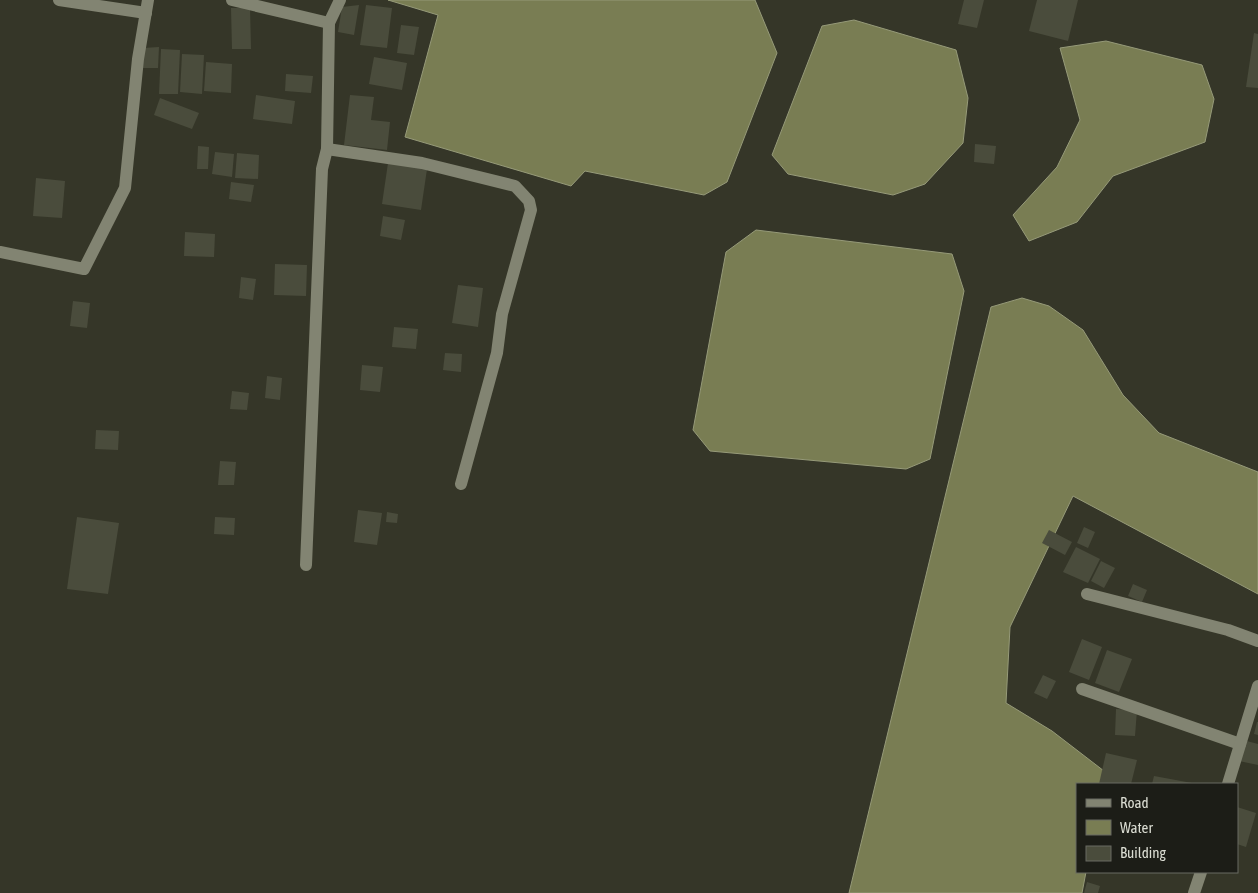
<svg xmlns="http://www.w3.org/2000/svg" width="1258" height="893" viewBox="0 0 1258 893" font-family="'Asap Condensed',sans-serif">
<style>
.water{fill:#797d53;stroke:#969a79}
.building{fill:#4a4c3c}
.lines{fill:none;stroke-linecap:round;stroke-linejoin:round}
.minor{stroke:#828472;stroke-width:12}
</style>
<rect width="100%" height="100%" fill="#353628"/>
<!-- water -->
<g class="water">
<polygon points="388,0 755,0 777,53 727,182 704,195 585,171 571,186 405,137 438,15"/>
<polygon points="854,20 956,50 968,98 963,143 925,184 893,195 788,174 772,155 822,26"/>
<polygon points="1106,41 1202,65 1214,99 1205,142 1113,176 1077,222 1029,241 1013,215 1057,167 1080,120 1060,48"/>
<polygon points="756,230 952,254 964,291 930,459 906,469 710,451 693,430 726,252"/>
<polygon points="1022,298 1049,306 1083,330 1123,395 1159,433 1258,472 1258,594 1073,496 1010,627 1006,703 1052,731 1104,771 1102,784 1077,784 1077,872 1086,872 1082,893 849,893 991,307"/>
</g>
<!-- building -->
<g class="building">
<polygon points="964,0 984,0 977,28 958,24"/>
<polygon points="1037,0 1078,0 1068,41 1029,31"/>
<polygon points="359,5 354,35 338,32 342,7"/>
<polygon points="366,5 392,8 387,48 360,45"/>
<polygon points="231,8 250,8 251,49 232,49"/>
<polygon points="401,25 419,27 414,55 397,53"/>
<polygon points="1254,33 1258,34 1258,88 1246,87"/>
<polygon points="159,47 158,68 140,68 143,48"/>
<polygon points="161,49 180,50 178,94 159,94"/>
<polygon points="182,54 204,55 202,94 180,92"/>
<polygon points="374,57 407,63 402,90 369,84"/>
<polygon points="206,62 232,64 231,93 204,91"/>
<polygon points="286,74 313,76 311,93 285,91"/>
<polygon points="256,95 295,101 292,124 253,119"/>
<polygon points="350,95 374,97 371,120 390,122 387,150 344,145"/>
<polygon points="160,98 199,113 192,129 154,115"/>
<polygon points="975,144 996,146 994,164 974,162"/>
<polygon points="198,146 209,147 208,169 197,169"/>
<polygon points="215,152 234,154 232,177 212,174"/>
<polygon points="237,153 259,155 258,179 235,178"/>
<polygon points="388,163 427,169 421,210 382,204"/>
<polygon points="36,178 65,181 62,218 33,216"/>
<polygon points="231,182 254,185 251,202 229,199"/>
<polygon points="383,216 405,220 401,240 380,236"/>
<polygon points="185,232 215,234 214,257 184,256"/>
<polygon points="275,264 307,265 306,296 274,295"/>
<polygon points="241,277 256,279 253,300 239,298"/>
<polygon points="458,285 483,288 478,327 452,323"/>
<polygon points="73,301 90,303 87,328 70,326"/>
<polygon points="394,327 418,329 416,349 392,347"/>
<polygon points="445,353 462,354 461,372 443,370"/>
<polygon points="362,365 383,367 380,392 360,390"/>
<polygon points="267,376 282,378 280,400 265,398"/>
<polygon points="232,391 249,393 247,410 230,409"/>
<polygon points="96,430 119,431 118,450 95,449"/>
<polygon points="220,461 236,462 234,485 218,485"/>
<polygon points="358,510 382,513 377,545 354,542"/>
<polygon points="387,512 398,514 397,523 386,522"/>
<polygon points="77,517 119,523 108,594 67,589"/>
<polygon points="215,517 235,518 234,535 214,534"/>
<polygon points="1084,527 1095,532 1088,548 1077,543"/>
<polygon points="1049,530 1072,542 1065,555 1042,543"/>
<polygon points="1076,547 1100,559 1088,583 1063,572"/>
<polygon points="1101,561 1115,568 1104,588 1091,581"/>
<polygon points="1133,584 1147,590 1142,602 1128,596"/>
<polygon points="1082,639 1102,647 1089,680 1069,672"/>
<polygon points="1107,650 1132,659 1119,692 1095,683"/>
<polygon points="1043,675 1056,681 1047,699 1034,693"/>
<polygon points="1116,709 1137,710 1135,736 1115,735"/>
<polygon points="1257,722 1258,722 1258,735 1254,734"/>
<polygon points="1243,740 1258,744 1258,765 1239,761"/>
<polygon points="1106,753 1137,760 1131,784 1099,784"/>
<polygon points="1154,776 1192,783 1192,784 1152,784"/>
<polygon points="1237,807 1256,813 1246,847 1237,844"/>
<polygon points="1087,882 1100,886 1098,893 1084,893"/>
</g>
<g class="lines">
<!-- minor -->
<g class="minor">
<polyline points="59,0 146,13"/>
<polyline points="232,0 329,23"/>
<polyline points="327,149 422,163 515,186 529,201 531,210 502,314 497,353 461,484"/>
<polyline points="0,252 84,269 125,188 138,59 148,0"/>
<polyline points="306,565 322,169 327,149 329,23 340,0"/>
<polyline points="1087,594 1228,630 1258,641"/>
<polyline points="1082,689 1240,744"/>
<polyline points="1228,784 1258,686"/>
<polyline points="1194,893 1201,872"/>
</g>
</g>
<!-- legend -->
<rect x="1076" y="783" width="162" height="90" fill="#1c1d17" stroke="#686a62"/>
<rect x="1086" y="799" width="25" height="8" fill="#828472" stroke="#686a62"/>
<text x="1120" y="808" font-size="15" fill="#dbddd3">Road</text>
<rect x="1086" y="820" width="25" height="15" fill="#797d53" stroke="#686a62"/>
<text x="1120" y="833" font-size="15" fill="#dbddd3">Water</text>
<rect x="1086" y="846" width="25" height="15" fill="#4a4c3c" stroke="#686a62"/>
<text x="1120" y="858" font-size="15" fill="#dbddd3">Building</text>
</svg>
